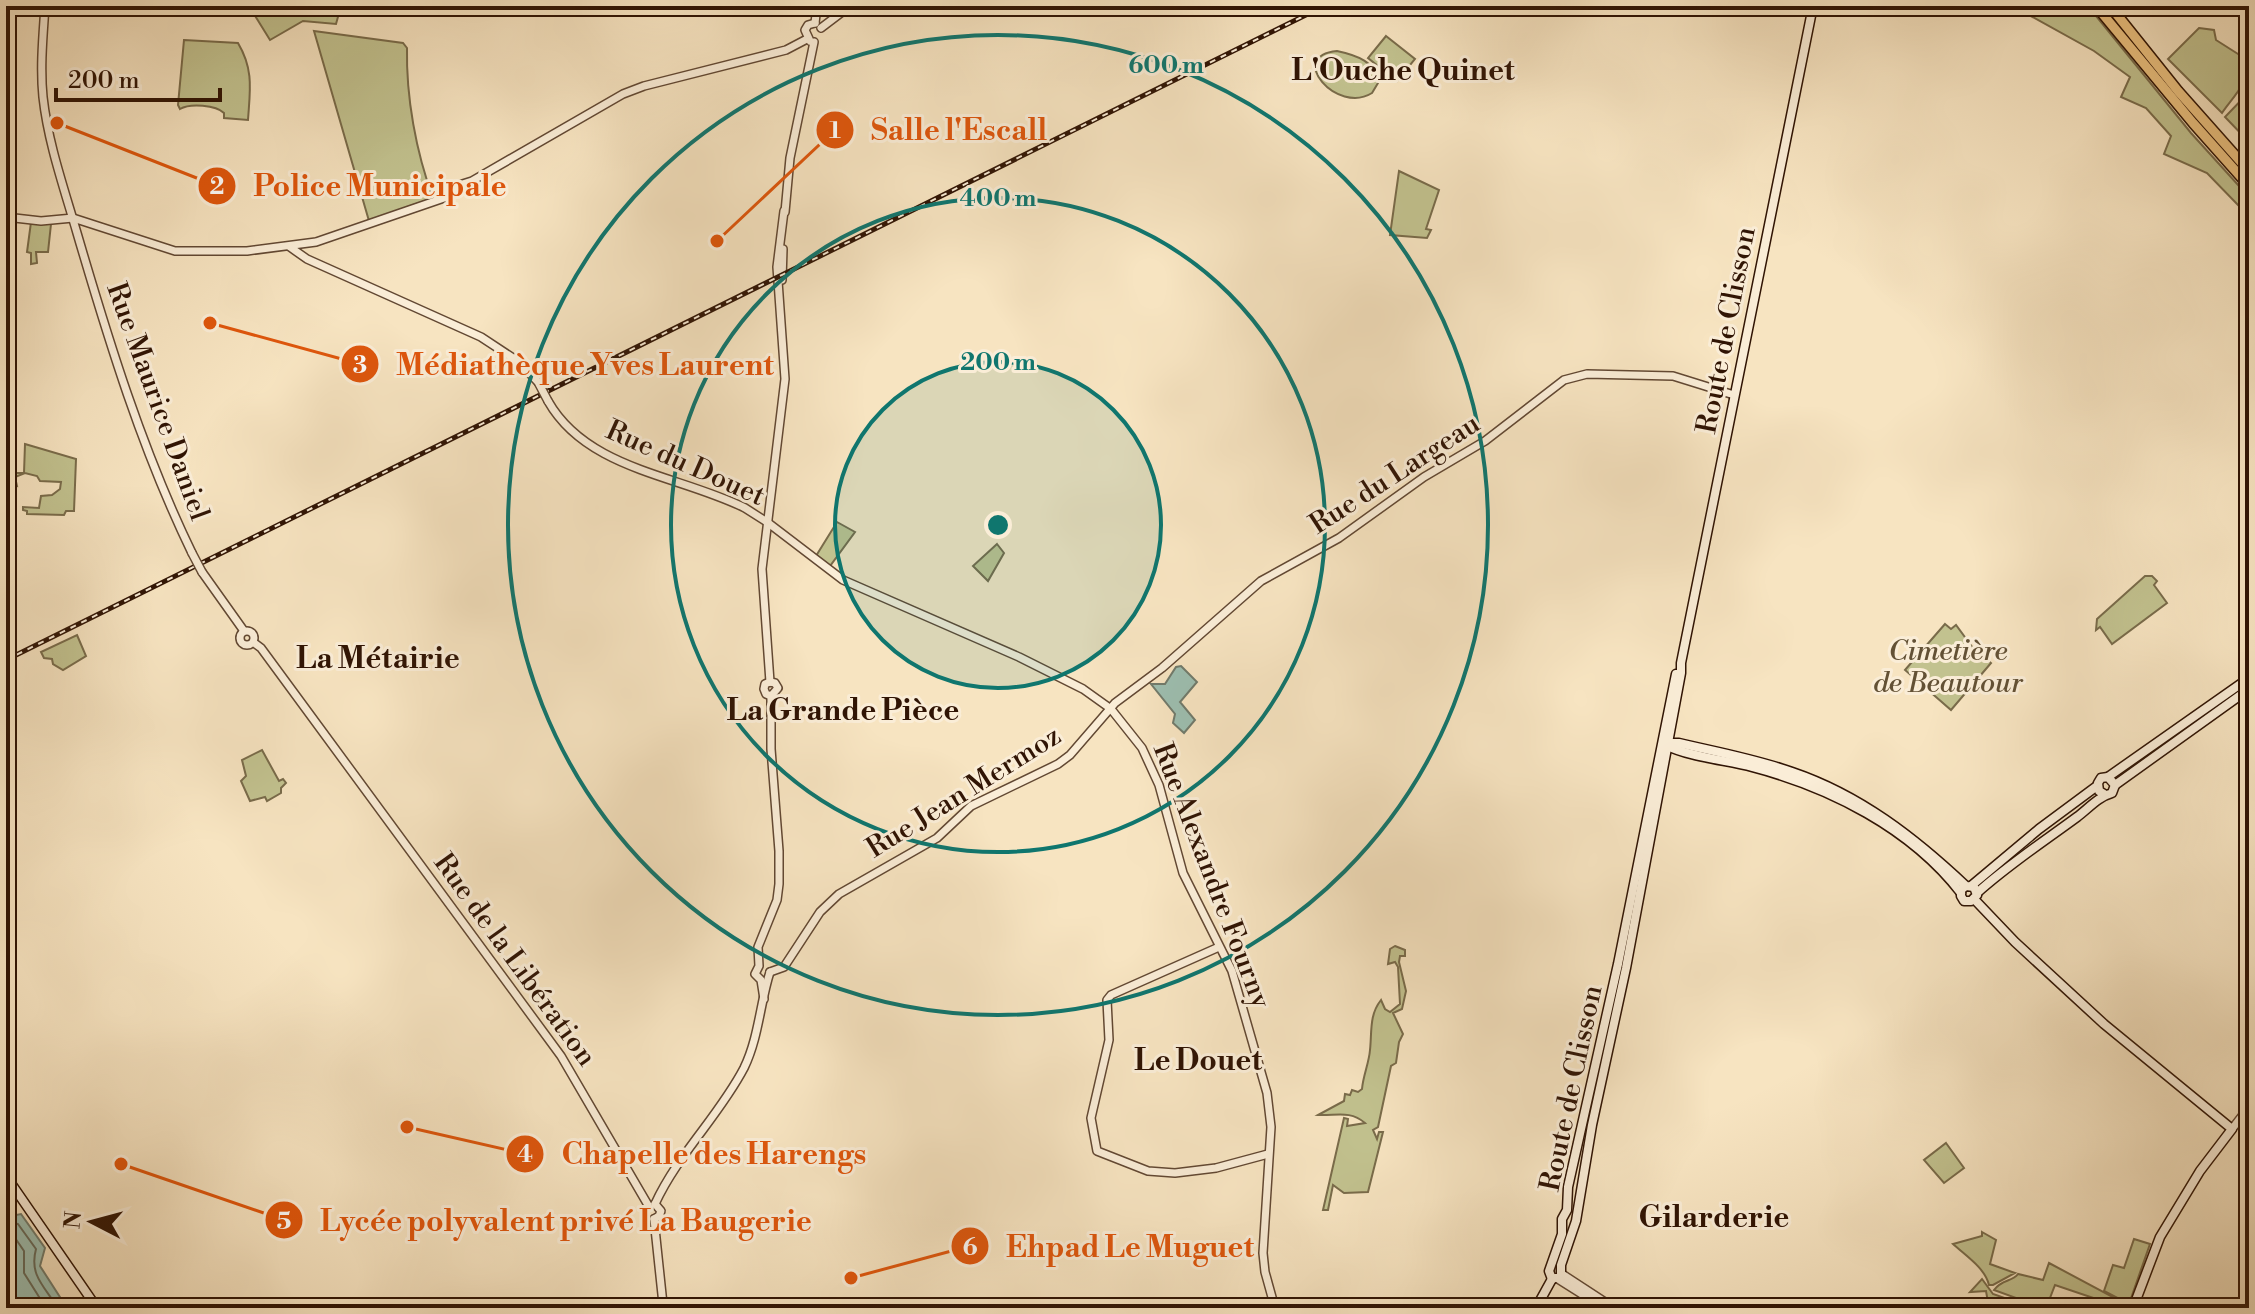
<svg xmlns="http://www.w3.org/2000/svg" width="2255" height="1314" viewBox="0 0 2255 1314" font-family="'Libre Bodoni',serif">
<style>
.green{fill:#c2c28f;stroke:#796b4a;stroke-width:2}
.water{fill:#9dbfb1;stroke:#717b6c;stroke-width:2}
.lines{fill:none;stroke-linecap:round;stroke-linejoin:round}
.shore{stroke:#666a5a;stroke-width:2}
.tertiary-casing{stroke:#624833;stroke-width:10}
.secondary-casing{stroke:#301404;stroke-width:11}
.trunk-casing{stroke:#301404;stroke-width:12}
.tertiary{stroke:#faedd7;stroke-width:7}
.secondary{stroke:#faedd7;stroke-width:8}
.trunk{stroke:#ecc280;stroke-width:9}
.rail-casing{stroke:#301404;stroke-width:5}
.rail{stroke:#faedd7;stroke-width:2;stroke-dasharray:6;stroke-linecap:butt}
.tertiary-bridge-casing{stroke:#624833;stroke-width:10;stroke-linecap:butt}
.tertiary-bridge{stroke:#faedd7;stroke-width:7}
.ring{fill:none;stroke:#0f766e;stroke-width:4}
.labels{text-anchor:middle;stroke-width:6;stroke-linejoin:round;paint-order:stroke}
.street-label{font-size:28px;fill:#301404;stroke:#faedd7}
.park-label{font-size:28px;font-style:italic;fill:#635135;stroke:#faedd7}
.neighbourhood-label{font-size:30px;font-weight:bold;fill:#301404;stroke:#faedd7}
.centre{fill:#0f766e;stroke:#faedd7;stroke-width:4}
.ring-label{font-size:24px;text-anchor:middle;font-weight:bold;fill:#0f766e;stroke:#faedd7;stroke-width:6;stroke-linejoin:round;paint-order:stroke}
.leader{fill:none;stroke:#df560c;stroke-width:3}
.callout-dot{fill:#df560c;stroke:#faedd7;stroke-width:3}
.mark-label{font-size:24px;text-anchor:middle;font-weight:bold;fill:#fff}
.callout-label{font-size:30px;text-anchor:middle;font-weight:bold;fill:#df560c;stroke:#faedd7;stroke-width:6;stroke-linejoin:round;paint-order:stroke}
</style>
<rect width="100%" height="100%" fill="#f7e4c1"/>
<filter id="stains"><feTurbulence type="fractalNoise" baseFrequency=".0025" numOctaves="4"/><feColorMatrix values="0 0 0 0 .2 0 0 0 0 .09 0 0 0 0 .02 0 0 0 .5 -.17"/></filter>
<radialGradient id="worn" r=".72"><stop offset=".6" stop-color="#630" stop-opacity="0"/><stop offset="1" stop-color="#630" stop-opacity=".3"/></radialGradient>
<!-- green -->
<g class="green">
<polygon points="249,6 341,6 336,24 303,21 270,40"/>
<polygon points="2034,6 2088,6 2191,133 2249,197 2249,208 2242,203 2238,205 2207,173 2164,154 2171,136 2146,108 2121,97 2130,77 2094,51 2029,15"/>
<path d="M2199,28L2214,30L2216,40L2249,61C2249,83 2232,98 2222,113L2168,59Z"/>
<path d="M314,31L403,43L407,48C406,97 416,152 433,198L369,221Z"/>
<polygon points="1386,36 1415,59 1397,81 1368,58"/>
<path d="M184,40L238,43C254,70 250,90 248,120L224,118V113C216,105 190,103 180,109L178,105Z"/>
<path d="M1337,51C1356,55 1377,62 1378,83L1372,93C1337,115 1286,56 1337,51Z"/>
<polygon points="2249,92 2249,142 2225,117"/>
<polygon points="1399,171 1439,190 1426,229 1431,230 1427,238 1390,235"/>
<polygon points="31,222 51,224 48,252 36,252 37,263 31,264 31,253 27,252"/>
<polygon points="25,444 76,459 74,511 66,511 64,515 27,514 27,511 23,510 23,507 39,508 41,496 52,495 60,489 61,482 40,481 37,476 25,473 15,477 17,486 9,485 13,483 13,474 10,473 24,473"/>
<polygon points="837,522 855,532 830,566 816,556"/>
<polygon points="997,544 1004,553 988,581 973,566"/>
<polygon points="2145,576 2152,576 2157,581 2154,585 2167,603 2112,644 2100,627 2096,630 2097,619"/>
<polygon points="1945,624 1951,629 1956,625 1973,648 1991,663 1951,710 1905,670"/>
<polygon points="77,635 86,656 63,670 53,664 52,659 44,658 41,652"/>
<polygon points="262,750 279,781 283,779 286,783 281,788 281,793 267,801 265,797 250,801 241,781 246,776 242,760"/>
<path d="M1395,946L1405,950V956H1400L1399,962L1406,991L1402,1009L1393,1013L1403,1034L1399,1042L1396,1063L1391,1066L1378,1127L1373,1130L1377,1139L1379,1132H1383L1368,1192L1344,1193L1333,1185L1328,1210H1323L1344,1118L1348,1119L1347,1126L1365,1123C1350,1110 1336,1116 1318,1115L1344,1101L1345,1094L1350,1095L1352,1090L1358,1092L1362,1089C1363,1076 1369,1063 1370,1050C1372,1032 1369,1015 1381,1000L1385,1009L1390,1012L1400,1004L1398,967L1395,962L1388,964L1390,949Z"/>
<polygon points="1946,1143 1964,1168 1944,1183 1924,1160"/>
<path d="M1982,1232L1996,1240L1990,1264L2015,1273L1993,1285H1989C1985,1268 1966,1256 1953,1244L1982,1236Z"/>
<polygon points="2134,1239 2150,1244 2129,1304 2104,1291 2113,1265 2124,1268"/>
<path d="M2049,1263L2126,1304L2123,1308L2055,1285L2048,1303L2040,1301L2038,1306L1994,1290C2002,1279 2012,1282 2018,1274L2043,1280Z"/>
<polygon points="1982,1279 1993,1294 2033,1308 1989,1308 1986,1291 1970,1292"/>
</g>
<!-- water -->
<g class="water">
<polygon points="1181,666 1197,682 1180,702 1195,720 1184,733 1173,723 1175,714 1151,684 1165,684 1176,667"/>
<polygon points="6,1212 11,1216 21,1214 45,1248 40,1266 67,1308 6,1308"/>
</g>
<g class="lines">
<!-- shore -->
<g class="shore">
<path d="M6,1222L18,1224L36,1249C29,1275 44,1286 58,1308"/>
<polyline points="6,1233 13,1235 24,1251 24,1273 46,1308"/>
</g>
<!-- tertiary casing -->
<g class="tertiary-casing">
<g id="tertiary">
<path d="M45,6C43,36 40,67 43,97C48,143 64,188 77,233C109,342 142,450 192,553"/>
<polyline points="815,23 817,6"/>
<polyline points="821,28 850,6"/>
<polyline points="810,41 805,30 808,25 815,23"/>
<polyline points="785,212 790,158 814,42"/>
<polyline points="6,217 41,221 73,218 175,251 247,251 316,242 447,197 456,186 472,181 623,94 644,86 786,50 807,39"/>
<polyline points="290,247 307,259 481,337 519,362 538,382"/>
<polyline points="782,280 783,249"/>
<path d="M548,401C587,470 679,475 745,508L767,522L843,580L1019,657L1083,689L1111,709L1142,748L1159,785L1183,873L1232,971L1267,1093L1271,1127L1263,1253L1265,1272L1275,1308"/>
<polyline points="202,572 244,631"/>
<circle cx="247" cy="638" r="7"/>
<polyline points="253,642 261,648 561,1056 648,1205"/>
<polyline points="770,682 762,569 785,379 777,267 784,211"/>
<polyline points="770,682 765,684 764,689 766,694 771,696"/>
<polyline points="770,682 775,683 778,688 771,696"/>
<polyline points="1219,947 1111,995 1107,1000 1109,1040 1091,1118 1097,1151 1148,1171 1175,1173 1216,1168 1268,1154"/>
<polyline points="770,972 784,967 820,912 839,894 937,838 971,806 1058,764 1070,755 1115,703 1162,668 1261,581 1339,538 1424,477 1485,441 1564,380 1587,374 1673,376 1734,395"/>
<polyline points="764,999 761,980 755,974 759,966 758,947 777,900 779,884 779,851 771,749 771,696"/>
<polyline points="2232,1129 2249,1107"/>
<path d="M655,1204C678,1154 719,1116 744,1068C759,1037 760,1003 770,972"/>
<polyline points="654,1219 663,1304"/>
<polyline points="654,1219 659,1216 661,1211 655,1204"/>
<polyline points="1562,1274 1614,1308"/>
<polyline points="1558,1279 1604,1308"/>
</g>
</g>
<!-- secondary casing -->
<g class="secondary-casing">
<g id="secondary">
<path d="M1669,743H1679C1717,752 1756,759 1792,772C1860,795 1915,838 1966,886L1974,887L1977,895L1971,901H1964L1961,896V890L1966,886"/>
<path d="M1668,746C1686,756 1730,761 1752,767C1829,787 1911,828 1961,893"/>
<polyline points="2108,777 2249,678"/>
<polyline points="2115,785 2249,689"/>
<polyline points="1971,886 2039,829 2097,786"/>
<path d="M1977,893C2008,865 2043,842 2077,817C2089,808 2098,797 2112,793L2115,785L2108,777L2101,778L2098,783L2099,791L2104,794"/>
<polyline points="1974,899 2015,942 2104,1024 2232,1129 2200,1171 2160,1237 2133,1308"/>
<polyline points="6,1176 97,1308"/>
<polyline points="1552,1279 1561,1276 1561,1265 1576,1221 1592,1125 1626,968 1681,673 1681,663 1813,6"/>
<polyline points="1552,1279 1549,1271 1562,1234 1562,1219 1567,1210 1568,1187 1618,964 1676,674"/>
<polyline points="1536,1308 1552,1279"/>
</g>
</g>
<!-- trunk casing -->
<g class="trunk-casing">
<g id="trunk">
<polyline points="2096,6 2193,123 2249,186"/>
<polyline points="2110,6 2178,91 2249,171"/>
</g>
</g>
<!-- tertiary -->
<use href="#tertiary" class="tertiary"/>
<!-- secondary -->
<use href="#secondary" class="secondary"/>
<!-- trunk -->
<use href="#trunk" class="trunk"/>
<!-- rail casing -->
<g class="rail-casing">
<polyline id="rail" points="6,660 1324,6"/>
</g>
<!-- rail -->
<use href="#rail" class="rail"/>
<!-- tertiary-bridge casing -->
<g class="tertiary-bridge-casing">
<g id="tertiary-bridge">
<polyline points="538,382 548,401"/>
<polyline points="192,553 202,572"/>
</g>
</g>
<!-- tertiary-bridge -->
<use href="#tertiary-bridge" class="tertiary-bridge"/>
</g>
<!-- distance rings -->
<circle cx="998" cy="525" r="163" fill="#0f766e" fill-opacity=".12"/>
<g class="ring">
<circle cx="998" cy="525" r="163"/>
<circle cx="998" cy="525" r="327"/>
<circle cx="998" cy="525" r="490"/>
</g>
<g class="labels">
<!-- street labels -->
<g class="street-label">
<text transform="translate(1725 330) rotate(-79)" y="10">Route de Clisson</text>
<text transform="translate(159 401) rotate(70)" y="10">Rue Maurice Daniel</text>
<text transform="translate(686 462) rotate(24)" y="10">Rue du Douet</text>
<text transform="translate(1394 473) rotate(-33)" y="10">Rue du Largeau</text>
<text transform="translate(963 791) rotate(-32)" y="10">Rue Jean Mermoz</text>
<text transform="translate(1213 875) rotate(69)" y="10">Rue Alexandre Fourny</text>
<text transform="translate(516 959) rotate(54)" y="10">Rue de la Libération</text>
<text transform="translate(1570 1088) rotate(-78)" y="10">Route de Clisson</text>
</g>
<!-- park labels -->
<g class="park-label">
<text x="1948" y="660">Cimetière<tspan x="1948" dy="32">de Beautour</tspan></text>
</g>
<!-- neighbourhood labels -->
<g class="neighbourhood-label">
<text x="1403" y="80">L'Ouche Quinet</text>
<text x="378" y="668">La Métairie</text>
<text x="843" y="720">La Grande Pièce</text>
<text x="1198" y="1070">Le Douet</text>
<text x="1714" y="1227">Gilarderie</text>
</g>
</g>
<circle cx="998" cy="525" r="12" class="centre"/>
<g class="ring-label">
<text x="1166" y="73">600 m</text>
<text x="998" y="206">400 m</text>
<text x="998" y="370">200 m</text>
</g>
<!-- callouts -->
<path class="leader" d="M717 241L835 130M57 123L217 186M210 323L360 364M407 1127L525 1154M121 1164L284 1220M851 1278L970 1246"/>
<g class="callout-dot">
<circle cx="717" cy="241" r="8"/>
<circle cx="57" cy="123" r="8"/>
<circle cx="210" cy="323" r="8"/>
<circle cx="407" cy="1127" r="8"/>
<circle cx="121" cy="1164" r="8"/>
<circle cx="851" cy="1278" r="8"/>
<circle cx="835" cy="130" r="20"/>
<circle cx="217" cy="186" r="20"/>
<circle cx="360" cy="364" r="20"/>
<circle cx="525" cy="1154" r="20"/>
<circle cx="284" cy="1220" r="20"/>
<circle cx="970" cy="1246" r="20"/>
</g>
<g class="mark-label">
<text x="835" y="138">1</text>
<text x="217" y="194">2</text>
<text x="360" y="373">3</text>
<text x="525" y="1162">4</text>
<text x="284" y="1229">5</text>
<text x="970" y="1255">6</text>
</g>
<g class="callout-label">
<text x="959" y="140">Salle l'Escall</text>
<text x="380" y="196">Police Municipale</text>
<text x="585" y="375">Médiathèque Yves Laurent</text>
<text x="714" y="1164">Chapelle des Harengs</text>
<text x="566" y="1231">Lycée polyvalent privé La Baugerie</text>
<text x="1130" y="1257">Ehpad Le Muguet</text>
</g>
<!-- margin -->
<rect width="2255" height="1314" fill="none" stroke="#f7e4c1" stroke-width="32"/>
<rect x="8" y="8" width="2239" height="1298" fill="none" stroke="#301404" stroke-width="4"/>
<rect x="16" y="16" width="2223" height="1282" fill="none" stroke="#301404" stroke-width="2"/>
<!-- north arrow -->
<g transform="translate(92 1222) rotate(276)" stroke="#faedd7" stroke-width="6" paint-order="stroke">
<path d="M0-6L14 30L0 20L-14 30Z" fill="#301404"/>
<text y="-12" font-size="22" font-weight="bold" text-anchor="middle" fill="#301404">N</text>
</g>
<!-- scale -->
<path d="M56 88v12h164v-12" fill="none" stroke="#301404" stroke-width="4"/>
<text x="68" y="88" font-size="24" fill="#301404" stroke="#faedd7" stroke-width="6" paint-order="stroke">200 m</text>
<rect width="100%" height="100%" filter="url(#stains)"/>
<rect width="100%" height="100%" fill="url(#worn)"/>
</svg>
